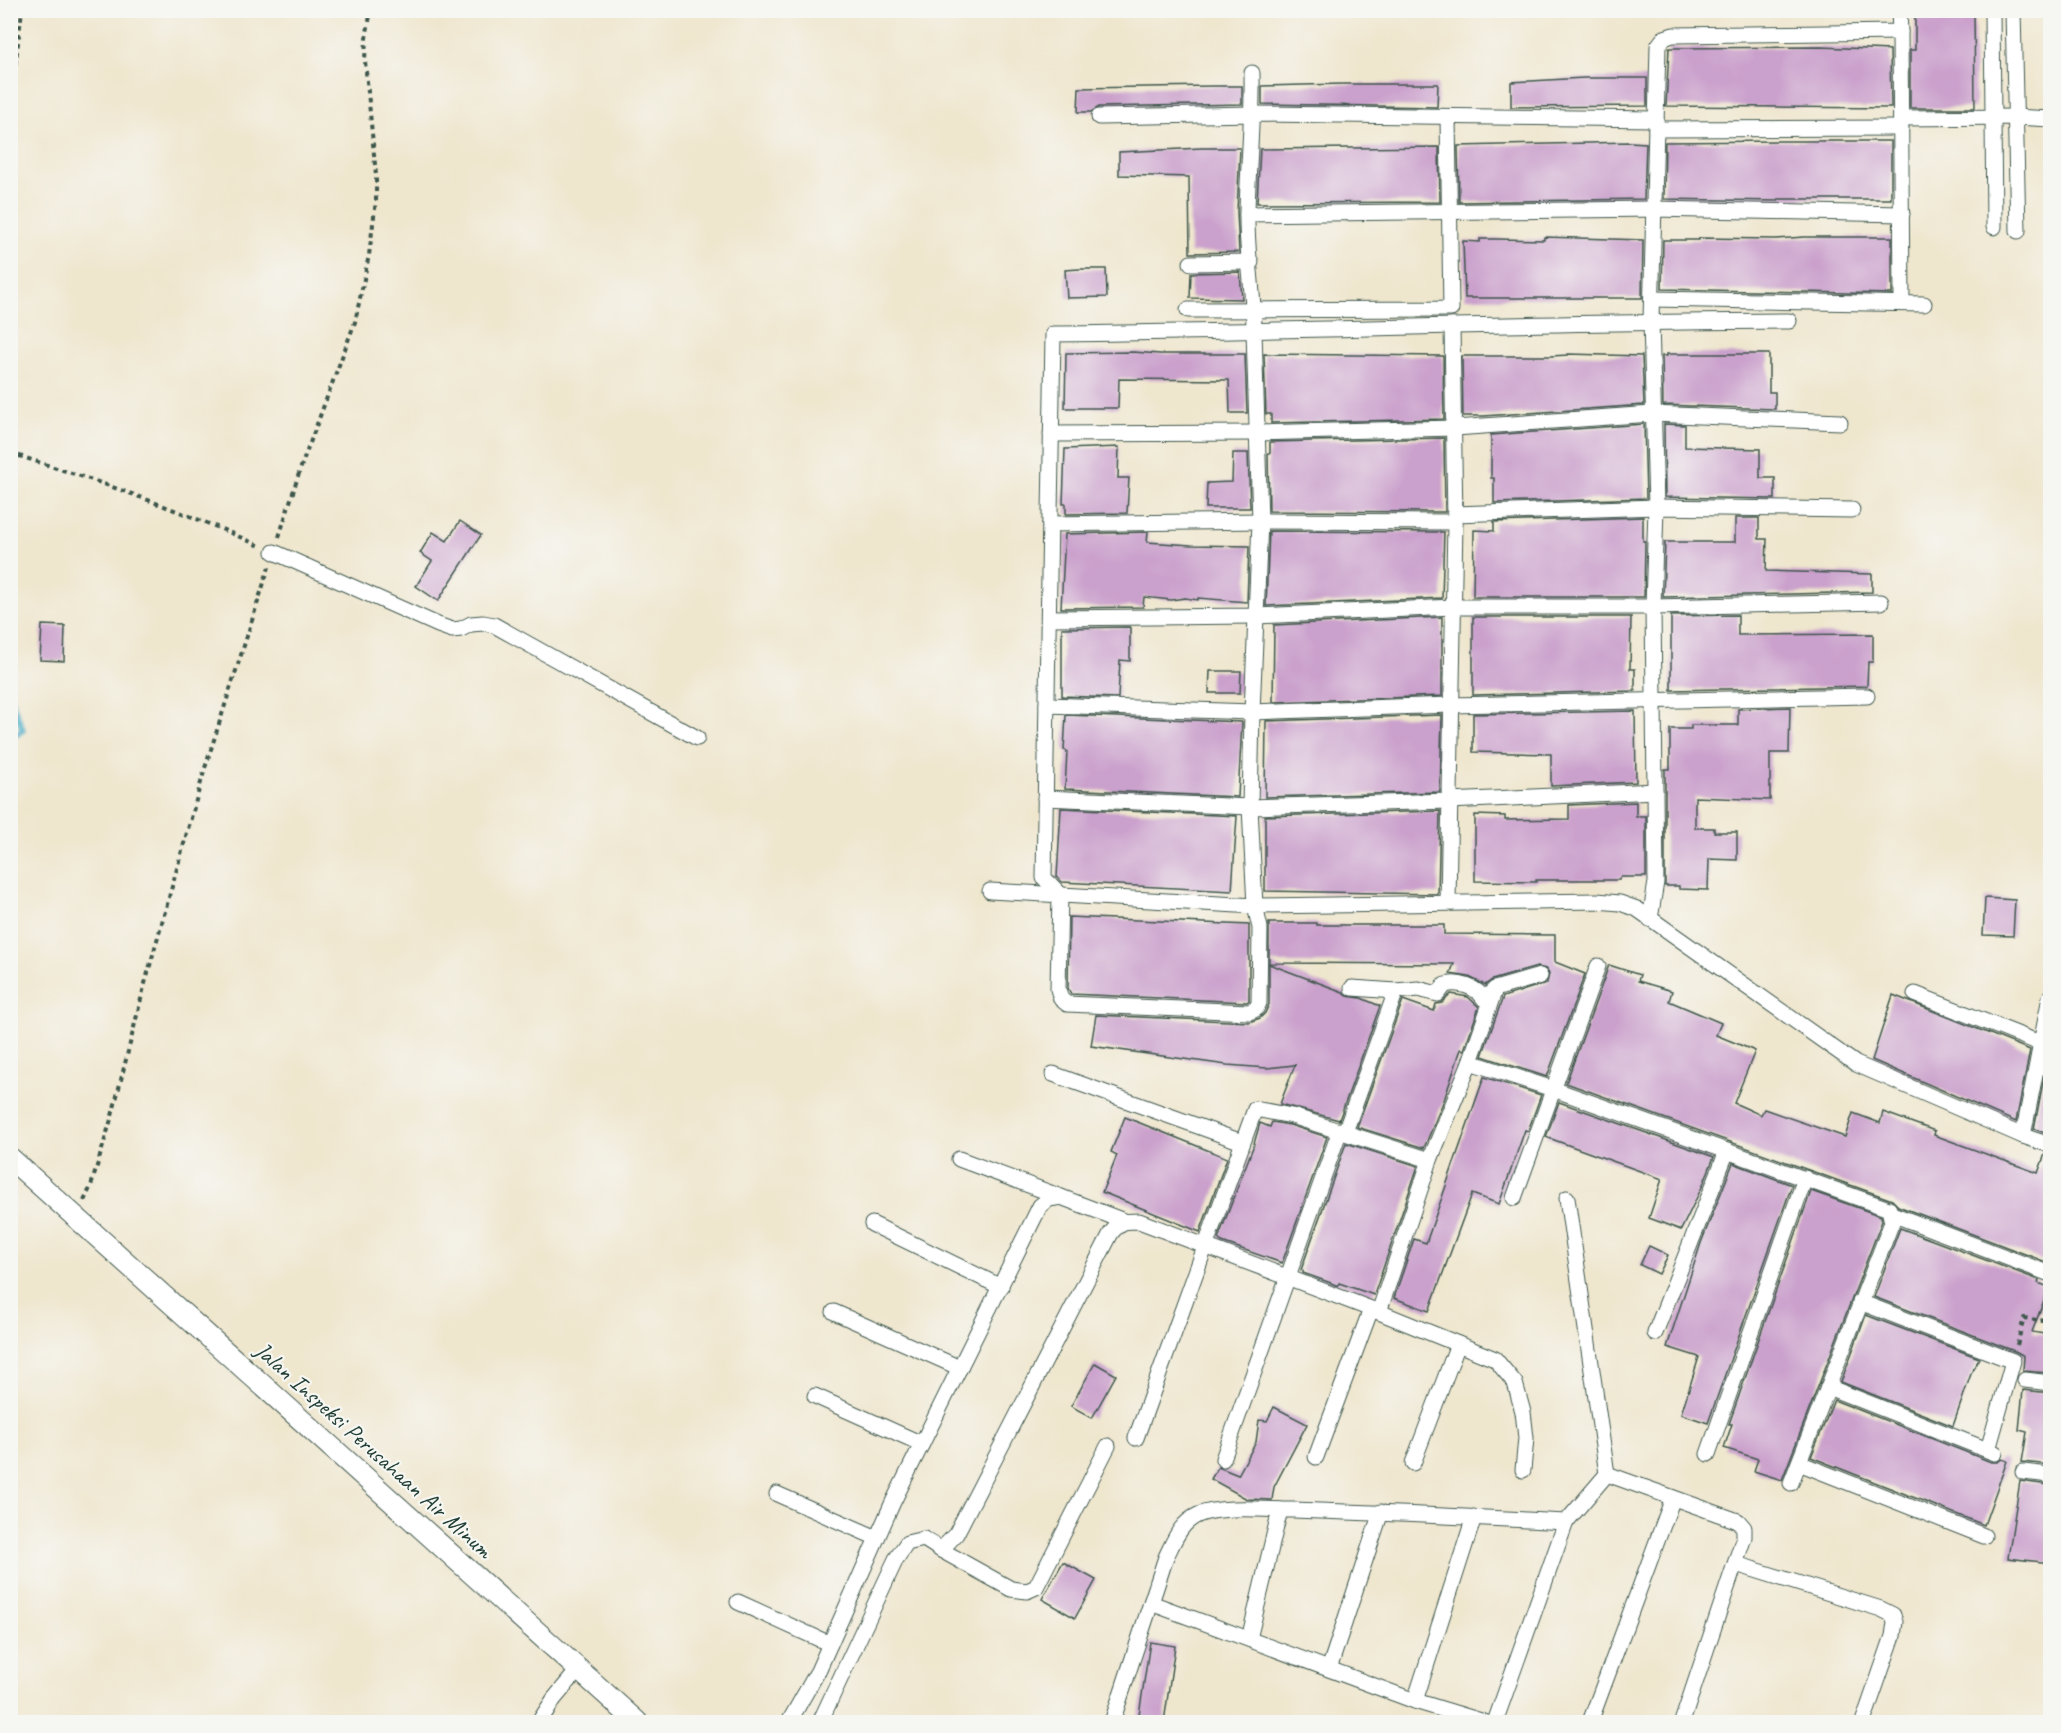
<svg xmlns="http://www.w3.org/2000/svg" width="2061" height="1733" viewBox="0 0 2061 1733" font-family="Caveat,sans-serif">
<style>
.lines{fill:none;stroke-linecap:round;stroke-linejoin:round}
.stream{stroke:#45acc4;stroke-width:6}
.building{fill:#caa0cc}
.street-casing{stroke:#3e564b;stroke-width:17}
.secondary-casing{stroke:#3e564b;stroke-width:23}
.path{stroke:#3e564b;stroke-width:4;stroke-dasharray:4.5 4.5;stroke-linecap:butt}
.street{stroke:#fff;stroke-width:15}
.secondary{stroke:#fff;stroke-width:21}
.labels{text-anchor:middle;stroke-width:4.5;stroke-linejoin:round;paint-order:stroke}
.street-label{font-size:24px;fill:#1f3d34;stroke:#f6f6f2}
</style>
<rect width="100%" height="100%" fill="#f6f6f2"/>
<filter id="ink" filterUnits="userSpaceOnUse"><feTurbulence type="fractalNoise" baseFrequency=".0167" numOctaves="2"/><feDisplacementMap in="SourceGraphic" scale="12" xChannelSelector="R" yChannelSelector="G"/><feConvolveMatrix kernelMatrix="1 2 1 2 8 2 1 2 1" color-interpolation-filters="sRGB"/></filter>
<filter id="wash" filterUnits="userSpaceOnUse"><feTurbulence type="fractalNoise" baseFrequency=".008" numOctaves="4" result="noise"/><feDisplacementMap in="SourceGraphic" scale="24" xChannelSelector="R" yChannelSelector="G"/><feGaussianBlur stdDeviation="1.35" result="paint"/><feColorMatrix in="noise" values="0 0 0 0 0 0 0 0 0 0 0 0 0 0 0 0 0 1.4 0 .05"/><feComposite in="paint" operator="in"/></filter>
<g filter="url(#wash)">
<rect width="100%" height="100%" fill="#efe6ce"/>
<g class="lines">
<!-- stream -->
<polyline class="stream" points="10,697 23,730 10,739"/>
</g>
<g id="blocks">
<!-- building -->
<g class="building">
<polygon points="1915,10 1974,10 1975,108 1910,108 1910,50 1915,50"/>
<polygon points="1821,47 1890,50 1891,108 1666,106 1669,48"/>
<polygon points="1584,78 1647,78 1647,106 1511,107 1511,82"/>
<polygon points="1343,84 1438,84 1437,107 1262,104 1262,86"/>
<polygon points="1213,86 1242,86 1242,104 1099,107 1091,112 1078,112 1079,88"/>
<polygon points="1779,141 1891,141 1891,199 1778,199 1778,201 1664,199 1665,142"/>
<polygon points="1630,142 1646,143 1644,199 1459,202 1458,146"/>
<polygon points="1439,147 1440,202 1257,203 1260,149"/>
<polygon points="1202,148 1240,148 1237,212 1239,252 1190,253 1189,177 1119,175 1119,152"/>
<polygon points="1544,237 1643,240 1642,298 1465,298 1463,241 1480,242 1480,239 1496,239 1544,240"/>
<polygon points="1804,237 1892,237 1892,294 1662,289 1663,240 1699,240 1699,238 1776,239"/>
<polygon points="1079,269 1106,269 1107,297 1067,298 1065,270"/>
<polygon points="1240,272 1242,299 1190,298 1191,273"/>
<polygon points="1133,352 1160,354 1245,354 1247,413 1230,413 1229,380 1119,379 1118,408 1065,408 1066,353"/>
<polygon points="1264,354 1443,356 1444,419 1271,423 1271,414 1266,414"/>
<polygon points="1568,354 1642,356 1644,405 1483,416 1463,416 1462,356 1551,356 1568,355"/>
<polygon points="1667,354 1769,354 1769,392 1775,392 1775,409 1663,405 1662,356 1667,356"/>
<polygon points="1644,424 1646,498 1494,503 1494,478 1491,478 1491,435"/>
<polygon points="1664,424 1685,425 1685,447 1760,449 1760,478 1775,478 1775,499 1665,497"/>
<polygon points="1444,438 1445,512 1269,511 1268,453 1270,453 1270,442"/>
<polygon points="1119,447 1118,478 1129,478 1127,513 1066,514 1066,504 1063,504 1065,449"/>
<polygon points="1233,453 1248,453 1250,508 1206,508 1207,483 1232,482"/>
<polygon points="1643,517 1643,541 1645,541 1644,597 1473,597 1474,530 1494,531 1494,522"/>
<polygon points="1735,518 1759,518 1759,539 1767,539 1766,571 1872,574 1872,592 1663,597 1665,542 1735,542"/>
<polygon points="460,521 481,535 438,601 416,586 432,561 420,553 433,532 447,541"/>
<polygon points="1269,531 1444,532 1442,598 1266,606"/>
<polygon points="1148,532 1147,542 1191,545 1249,546 1247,602 1198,598 1198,600 1185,598 1171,600 1144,597 1143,607 1061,608 1065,534"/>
<polygon points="1738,615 1738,635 1873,634 1873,662 1868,662 1867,686 1671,690 1671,616"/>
<polygon points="1442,617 1442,696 1273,702 1274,625"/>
<polygon points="1473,617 1631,617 1630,669 1635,669 1635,691 1473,695"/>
<polygon points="42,625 65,626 64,661 40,660"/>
<polygon points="1130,627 1130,661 1120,660 1118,698 1062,696 1062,628"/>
<polygon points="1210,671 1241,671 1240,693 1209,693"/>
<polygon points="1790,707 1789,753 1770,753 1770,800 1695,797 1695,828 1714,828 1714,832 1737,832 1737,860 1709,859 1708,890 1679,889 1679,886 1665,886 1665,769 1670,769 1670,729 1691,729 1691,725 1738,725 1738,709"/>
<polygon points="1635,711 1636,782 1551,786 1551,754 1473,752 1473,714"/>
<polygon points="1066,715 1242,722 1238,797 1065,789 1067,751 1064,750"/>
<polygon points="1442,715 1440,792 1265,797 1266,721"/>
<polygon points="1636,802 1636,816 1646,816 1646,877 1620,877 1619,880 1536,880 1536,882 1475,881 1475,815 1505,816 1505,820 1569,819 1569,805"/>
<polygon points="1061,808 1237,816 1232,891 1062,882 1057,877"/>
<polygon points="1440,811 1438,894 1265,891 1265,816"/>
<polygon points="1985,898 2015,900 2013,936 1983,935"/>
<polygon points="1069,917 1249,925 1249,1001 1247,1002 1071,994 1068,988"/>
<polygon points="1269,923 1317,923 1317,925 1444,925 1444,934 1555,935 1555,962 1585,974 1547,1077 1482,1056 1503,997 1547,983 1549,974 1546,969 1537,967 1492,980 1485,985 1469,977 1450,974 1454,964 1269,963"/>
<polygon points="1269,964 1343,992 1347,996 1361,998 1380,1006 1339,1120 1280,1104 1295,1065 1267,1068 1227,1065 1091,1046 1096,1015 1249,1022 1260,1018 1265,1013 1269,1004"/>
<polygon points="1609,965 1640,975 1638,981 1672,991 1669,1001 1721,1023 1716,1035 1755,1051 1734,1103 1761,1115 1764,1109 1845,1137 1853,1113 1880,1123 1883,1112 1935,1131 1934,1135 2038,1173 2045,1154 2050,1155 2050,1249 2046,1262 1898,1206 1892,1200 1566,1083"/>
<polygon points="1451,994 1468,997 1479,1007 1464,1050 1461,1049 1444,1100 1424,1148 1357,1127 1403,1000 1434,1011 1436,1004 1442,1003"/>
<polygon points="1893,995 2030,1050 2016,1122 1872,1060"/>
<polygon points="2048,1056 2050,1057 2050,1135 2034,1129"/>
<polygon points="1484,1077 1541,1095 1528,1131 1525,1130 1499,1204 1472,1194 1429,1311 1394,1298 1414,1239 1426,1243"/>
<polygon points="1559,1102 1714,1157 1702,1187 1681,1230 1649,1218 1662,1179 1546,1137"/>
<polygon points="1125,1117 1227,1158 1200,1232 1102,1192 1117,1155 1111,1152"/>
<polygon points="1272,1122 1290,1125 1327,1137 1282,1263 1222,1242 1218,1239 1253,1147 1260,1123 1270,1127"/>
<polygon points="1346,1143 1418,1166 1374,1295 1339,1283 1338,1286 1331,1283 1303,1273 1303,1271 1301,1270"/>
<polygon points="1733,1163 1792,1185 1708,1423 1681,1414 1699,1357 1667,1347 1701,1243"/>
<polygon points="1811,1191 1881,1216 1882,1221 1782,1480 1754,1471 1758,1459 1724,1448 1732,1424 1729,1424"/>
<polygon points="1900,1228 2039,1280 2038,1283 2049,1287 2032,1332 2050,1335 2050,1373 2023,1371 2024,1356 2017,1352 1874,1297"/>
<polygon points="1649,1246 1668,1255 1659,1274 1640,1265"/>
<polygon points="1866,1315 1979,1358 1972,1371 1953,1426 1841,1382"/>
<polygon points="1095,1363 1116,1375 1092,1418 1071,1406"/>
<polygon points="2023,1390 2050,1393 2050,1465 2022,1462 2027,1432 2019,1430"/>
<polygon points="1834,1400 1991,1462 1997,1462 2002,1459 2007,1461 1984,1525 1811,1457"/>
<polygon points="1274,1407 1307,1424 1274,1487 1272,1500 1247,1499 1211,1479 1218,1467 1238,1475 1256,1442 1259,1420 1267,1421"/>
<polygon points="2020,1481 2049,1485 2047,1509 2050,1509 2050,1563 2008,1558"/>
<polygon points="1063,1562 1096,1580 1075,1618 1042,1599"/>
<polygon points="1150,1642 1175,1646 1164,1722 1138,1722"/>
</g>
</g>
</g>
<g filter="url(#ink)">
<use href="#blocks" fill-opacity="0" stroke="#3e564b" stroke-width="1.5"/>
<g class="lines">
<!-- street casing -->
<g class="street-casing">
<g id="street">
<polyline points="1992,10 1994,227"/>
<polyline points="2013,10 2018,231"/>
<polyline points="1900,32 1902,303"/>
<path d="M1252,73C1253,120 1248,165 1247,212C1246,252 1254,292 1254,332L1260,521L1252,712L1250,807L1255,906L1260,928L1259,1003L1256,1009L1249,1012L1067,1004L1061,999L1058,989L1060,894L1044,878L1053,334C1299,331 1543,322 1789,321"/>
<polyline points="1099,117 1253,114 1656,119"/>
<polyline points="1901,118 2016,117 2050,119"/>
<polyline points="1656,129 1901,128"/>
<polyline points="1247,214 1653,209 1902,214"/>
<polyline points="1191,263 1251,262"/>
<polyline points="1652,299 1924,304"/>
<polyline points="1188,310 1451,309 1448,118"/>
<polyline points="1051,434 1258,433 1455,428 1652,414 1840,422"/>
<polyline points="1455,514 1656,507 1852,510"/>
<polyline points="1050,524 1260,521 1455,522"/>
<polyline points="274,552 438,625 452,630 461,629 471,624 483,623 494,625 697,738"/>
<polyline points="1049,618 1256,616 1453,607 1653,607 1881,602"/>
<polyline points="1047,705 1252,712 1451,705 1867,696"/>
<polyline points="1045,798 1250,807 1449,801 1655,791"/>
<polyline points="990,891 1255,906 1597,901 1620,903 1637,909 1856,1064 2023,1136 2050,1145"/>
<polyline points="1448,902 1455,522 1452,326"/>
<polyline points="1650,919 1656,882 1653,607 1656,507 1651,321 1658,46 1664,38 1673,35 1900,32 1899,10"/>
<path d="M1352,988L1396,991L1418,989L1438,994L1445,985C1458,981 1477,987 1484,999L1495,989L1540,976"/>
<polyline points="1915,994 2050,1047"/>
<polyline points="1470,1062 1553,1089 1889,1209 1892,1222 1791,1483"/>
<polyline points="1053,1074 1242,1142"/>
<polyline points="1345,1132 1396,991"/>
<polyline points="2023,1136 2050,997"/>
<polyline points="959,1159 1061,1197"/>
<polyline points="1514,1198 1598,966"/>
<polyline points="1892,1214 2050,1274"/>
<polyline points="872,1224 1001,1287"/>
<polyline points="1860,1302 2013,1361 1988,1450"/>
<polyline points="834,1312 960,1368"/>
<polyline points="1379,1312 1495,1359 1515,1383 1523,1412 1526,1438 1523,1470"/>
<polyline points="1655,1333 1727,1151"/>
<polyline points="2025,1380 2050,1383"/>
<polyline points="1828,1387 1995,1453"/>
<polyline points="815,1396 922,1444"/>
<polyline points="1136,1438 1255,1109 1292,1116 1430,1160"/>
<polyline points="1708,1454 1805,1178"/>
<polyline points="1316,1457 1371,1309"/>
<polyline points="1223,1459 1340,1130"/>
<polyline points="1413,1463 1458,1344"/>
<polyline points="1799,1463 1984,1536"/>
<polyline points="2023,1472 2050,1475"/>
<polyline points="1607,1474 1738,1521 1744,1528 1744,1537 1682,1722"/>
<polyline points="777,1494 877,1538"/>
<polyline points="941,1550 1011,1589 1027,1591 1036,1587 1108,1446"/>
<polyline points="1736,1564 1881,1609 1893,1615 1895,1622 1893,1636 1863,1722"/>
<polyline points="738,1602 830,1644"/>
<polyline points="1151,1603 1415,1701 1484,1722"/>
<polyline points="1249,1639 1280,1510"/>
<polyline points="1329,1669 1381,1512"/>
<polyline points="1415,1701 1474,1517"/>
<polyline points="539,1722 554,1699 579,1669"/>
<polyline points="789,1722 818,1671 893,1502 1040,1206 1049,1199 1061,1197 1124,1221"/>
<path d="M820,1722L896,1559L907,1543L924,1539L941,1550L956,1534L1111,1233C1121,1221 1123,1221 1139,1221L1379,1312L1430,1160L1470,1062L1495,989"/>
<path d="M1112,1722L1166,1557C1174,1541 1180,1523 1198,1515C1221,1505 1268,1510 1293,1510C1384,1513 1475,1517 1566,1522"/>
<polyline points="1495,1722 1566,1522 1607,1474 1567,1198"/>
<polyline points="1590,1722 1673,1498"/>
</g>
</g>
<!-- secondary casing -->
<g class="secondary-casing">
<polyline id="secondary" points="10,1158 637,1722"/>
</g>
<!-- path -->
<g class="path">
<polyline points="10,109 22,10"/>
<path d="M10,453C95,480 179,509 260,546"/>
<polyline points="279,537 301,467 355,322 369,255 376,201 376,175 365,61 366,38 371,10"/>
<polyline points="84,1201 91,1186 112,1116 144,987 205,768 269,567"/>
<polyline points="2017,1345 2024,1318 2042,1321 2050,1294"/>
</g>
<!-- street -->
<use href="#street" class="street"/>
<!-- secondary -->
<use href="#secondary" class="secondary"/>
</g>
</g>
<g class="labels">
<!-- street labels -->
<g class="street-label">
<text transform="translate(374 1450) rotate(42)" y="8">Jalan Inspeksi Perusahaan Air Minum</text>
</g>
</g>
<!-- margin -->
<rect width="2061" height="1733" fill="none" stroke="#f6f6f2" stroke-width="36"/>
</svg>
